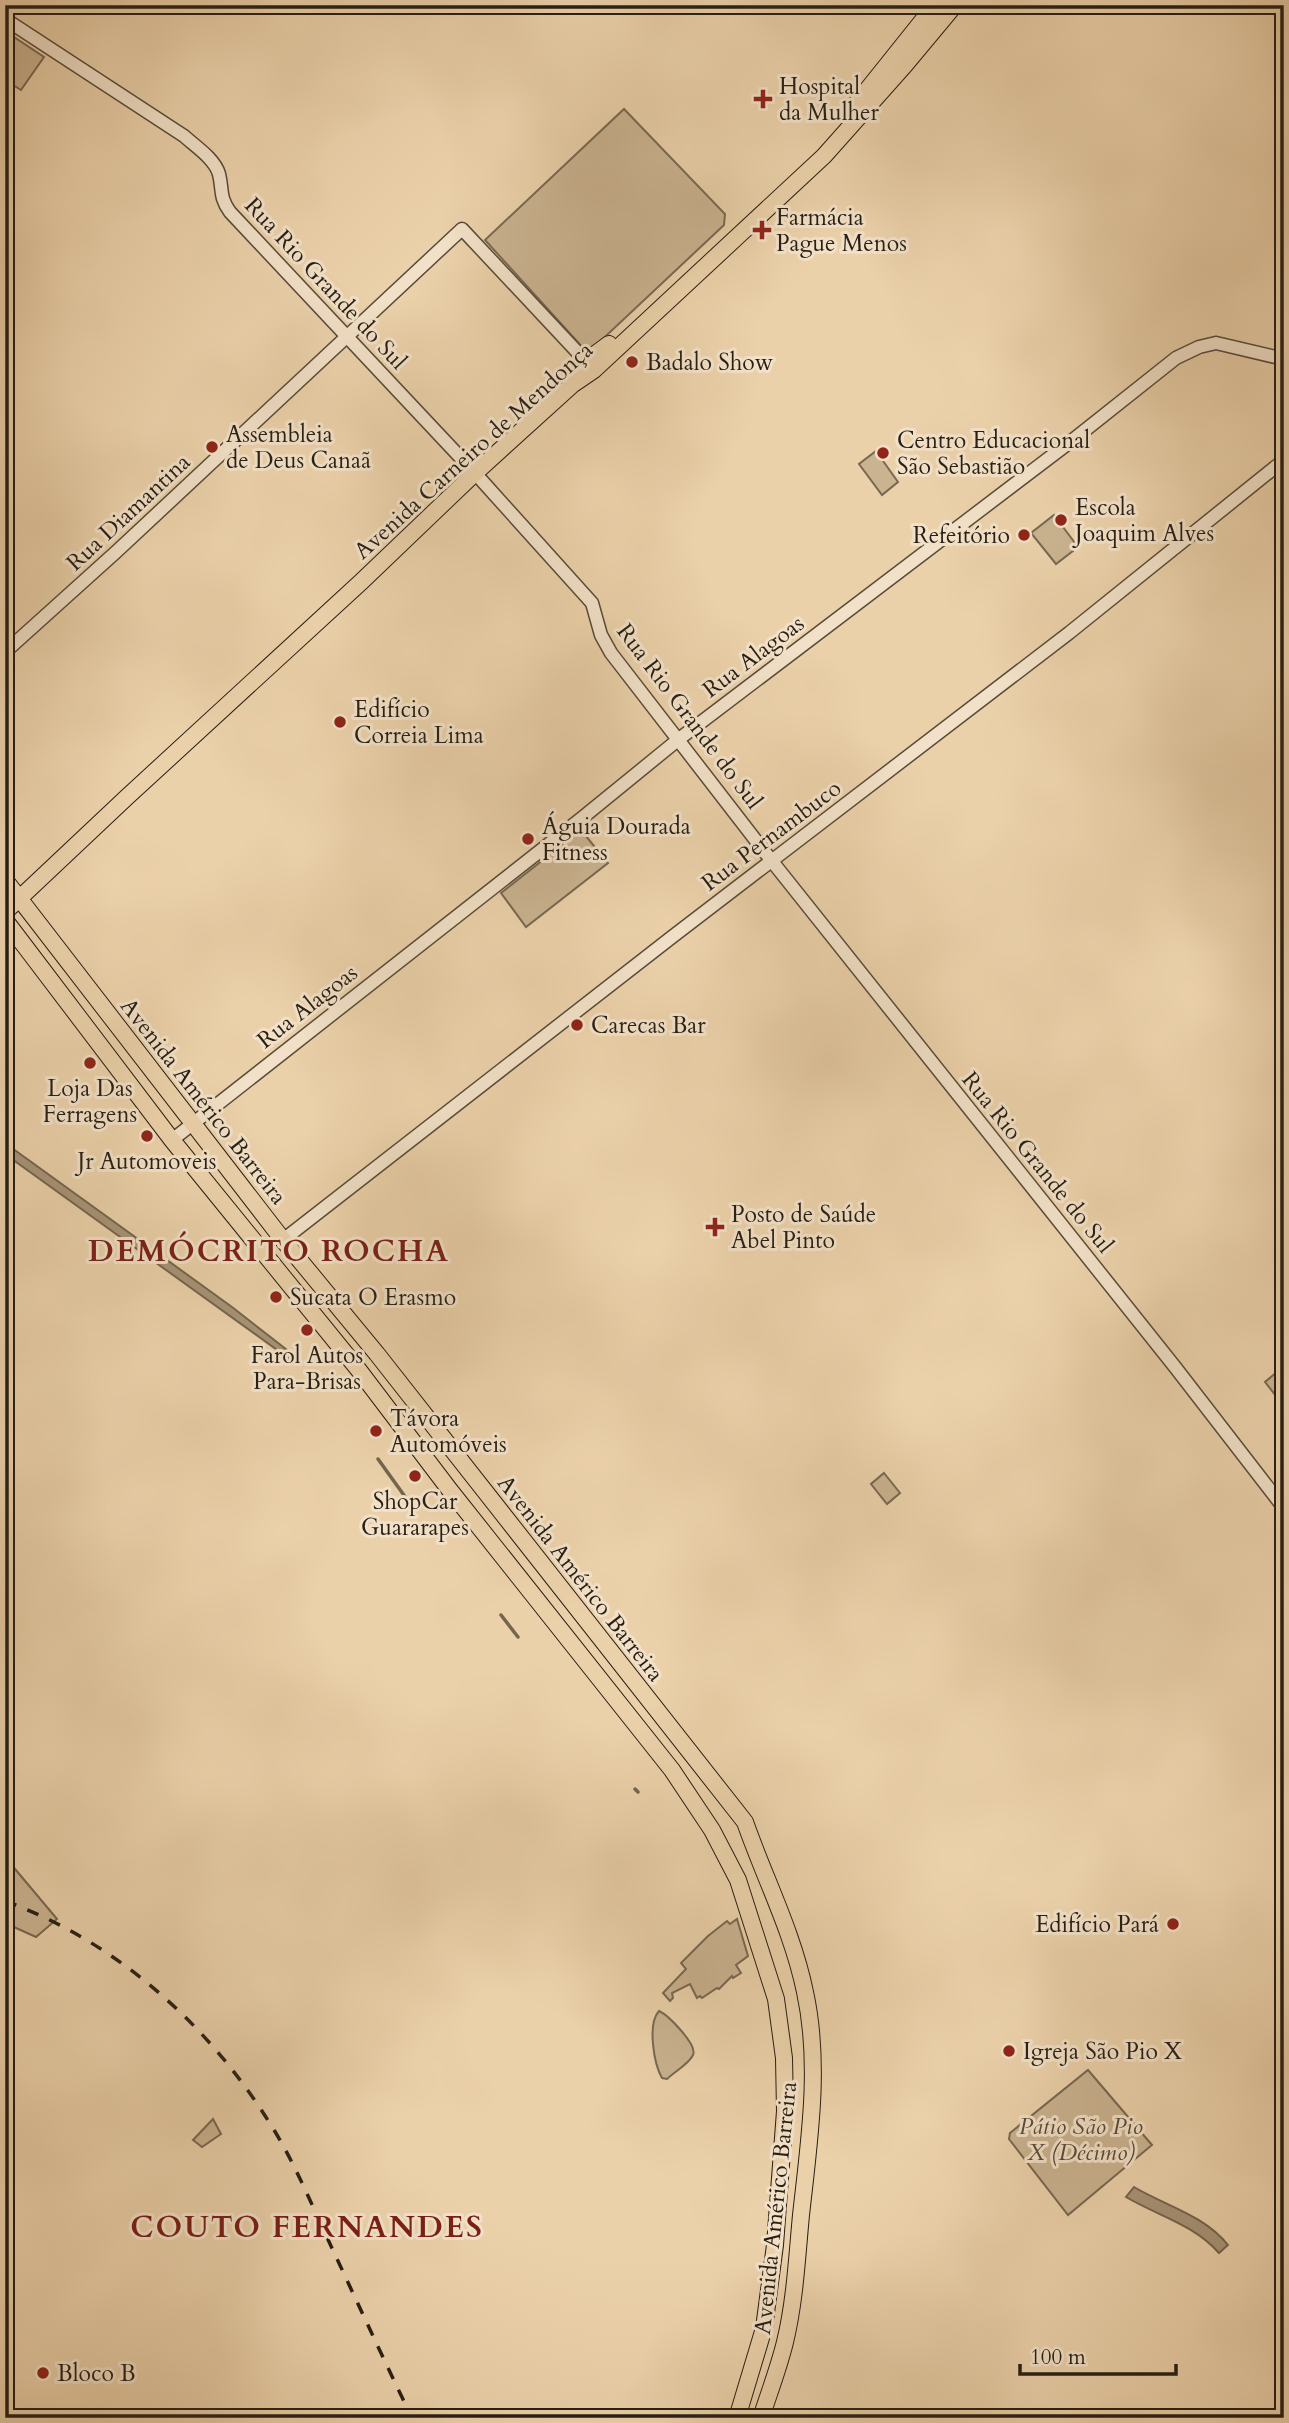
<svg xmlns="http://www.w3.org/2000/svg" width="1289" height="2423" viewBox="0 0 1289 2423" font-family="Cardo,serif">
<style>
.green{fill:#cab390;stroke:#786852;stroke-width:2}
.water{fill:#a89477;stroke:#74654f;stroke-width:2}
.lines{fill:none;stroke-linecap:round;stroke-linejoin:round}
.stream{stroke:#74654f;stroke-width:3.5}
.minor-casing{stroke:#584b3a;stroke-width:15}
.major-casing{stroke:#271e14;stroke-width:18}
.minor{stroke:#f2e1c8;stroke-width:12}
.major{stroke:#ebd1aa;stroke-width:16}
.rail{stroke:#271e14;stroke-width:3.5;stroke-dasharray:12 12;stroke-linecap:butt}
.poi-dot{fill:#8f2418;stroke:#f2e1c8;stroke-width:2.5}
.labels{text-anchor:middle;stroke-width:6;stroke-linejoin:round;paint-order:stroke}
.poi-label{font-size:23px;fill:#271e14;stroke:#f2e1c8;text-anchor:start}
.street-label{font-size:23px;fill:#271e14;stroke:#f2e1c8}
.park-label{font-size:23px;font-style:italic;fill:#584b39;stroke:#f2e1c8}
.district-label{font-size:30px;font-weight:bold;letter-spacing:2px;fill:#7a1f14;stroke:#f2e1c8}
</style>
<rect width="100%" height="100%" fill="#ebd1aa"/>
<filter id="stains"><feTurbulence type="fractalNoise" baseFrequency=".00286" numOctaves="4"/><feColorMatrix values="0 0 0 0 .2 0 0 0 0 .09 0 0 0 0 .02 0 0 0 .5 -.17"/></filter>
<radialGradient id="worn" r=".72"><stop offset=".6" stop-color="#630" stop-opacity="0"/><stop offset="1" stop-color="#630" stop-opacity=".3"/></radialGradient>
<!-- green -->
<g class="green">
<polygon points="5,31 44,57 21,90 5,80"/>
<polygon points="624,109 725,214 724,225 591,350 584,349 485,240"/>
<polygon points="876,451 898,482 882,495 859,464"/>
<polygon points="1054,515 1078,547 1056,564 1031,533"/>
<polygon points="581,830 608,863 526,927 501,893"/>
<polygon points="1284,1366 1284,1398 1280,1401 1265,1382"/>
<polygon points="884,1473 900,1493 887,1504 871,1484"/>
<polygon points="5,1857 57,1919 36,1937 5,1923"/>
<polygon points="737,1919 748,1956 736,1965 741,1973 733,1978 732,1976 719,1989 717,1988 702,1998 700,1996 697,1998 690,1984 672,1993 673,1998 670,2001 663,1993 686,1969 681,1963 708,1936 727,1921 730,1924"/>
<path d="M659,2011C668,2015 698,2045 693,2055C689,2064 674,2072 667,2079L662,2078C654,2064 647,2024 659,2011Z"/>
<polygon points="1088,2070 1152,2145 1068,2215 1009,2139 1010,2133"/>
<polygon points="213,2119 221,2134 202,2147 193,2140"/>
</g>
<!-- water -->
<g class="water">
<polygon points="5,1143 232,1307 296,1357 291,1360 5,1154"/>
<path d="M1134,2187C1166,2206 1204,2215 1228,2245L1219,2253C1193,2224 1158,2216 1126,2197Z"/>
</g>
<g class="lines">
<!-- stream -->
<g class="stream">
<polyline points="378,1459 411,1505"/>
<polyline points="501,1615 518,1637"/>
<polyline points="635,1789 638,1792"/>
</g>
<!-- minor casing -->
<g class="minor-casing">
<g id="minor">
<path d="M5,19L184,136C195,146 215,159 219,174C223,190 219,197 230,212L475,473L592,603L601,635L611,653L771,860L1175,1367L1284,1508"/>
<polyline points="5,652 116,552 462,229 581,356 580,368 572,385"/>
<polyline points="172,1140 582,818 679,739 1074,439 1176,358 1199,347 1216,343 1284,359"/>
<polyline points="283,1240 672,937 1069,633 1284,460"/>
</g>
</g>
<!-- major casing -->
<g class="major-casing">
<g id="major">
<polyline points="847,115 935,5"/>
<polyline points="581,356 590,358 609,344"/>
<path d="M5,880L283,1240L377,1354L745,1822C765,1879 793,1933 805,1992C821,2065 809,2142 801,2215C797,2257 795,2301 785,2342C779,2367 769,2393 761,2418"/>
<polyline points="5,912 127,797 361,582 475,473 572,385 594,370 824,156 905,65 955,5"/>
<polyline points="5,920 172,1140 358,1369 449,1489 672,1770 712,1830 738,1880 776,1999 784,2058 785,2111 775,2245 764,2328 737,2418"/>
</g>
</g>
<!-- minor -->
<use href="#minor" class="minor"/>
<!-- major -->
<use href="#major" class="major"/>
<!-- rail -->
<path class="rail" d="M5,1901C115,1941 207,2023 269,2122C291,2156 307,2194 324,2231C353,2293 382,2356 412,2418"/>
</g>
<!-- markers -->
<g class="poi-dot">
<path d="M759.5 88.5h7v7h7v7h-7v7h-7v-7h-7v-7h7z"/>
<path d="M758.5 219.5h7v7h7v7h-7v7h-7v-7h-7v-7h7z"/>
<circle cx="632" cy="362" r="7"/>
<circle cx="212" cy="447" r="7"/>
<circle cx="883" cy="453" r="7"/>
<circle cx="1061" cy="520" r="7"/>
<circle cx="1024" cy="535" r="7"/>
<circle cx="340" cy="722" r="7"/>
<circle cx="528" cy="839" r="7"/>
<circle cx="577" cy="1025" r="7"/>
<circle cx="90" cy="1063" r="7"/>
<circle cx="147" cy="1136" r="7"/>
<path d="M711.5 1216.5h7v7h7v7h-7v7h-7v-7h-7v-7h7z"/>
<circle cx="276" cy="1297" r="7"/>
<circle cx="307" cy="1330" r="7"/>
<circle cx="376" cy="1431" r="7"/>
<circle cx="415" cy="1476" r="7"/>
<circle cx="1173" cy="1924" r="7"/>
<circle cx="1009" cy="2051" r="7"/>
<circle cx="43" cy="2373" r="7"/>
</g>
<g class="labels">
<!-- poi labels -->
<g class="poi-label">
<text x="779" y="94">Hospital<tspan x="779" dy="26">da Mulher</tspan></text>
<text x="776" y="225">Farmácia<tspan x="776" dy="26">Pague Menos</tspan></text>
<text x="646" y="370">Badalo Show</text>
<text x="226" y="442">Assembleia<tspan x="226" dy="26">de Deus Canaã</tspan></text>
<text x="897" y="448">Centro Educacional<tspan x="897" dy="26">São Sebastião</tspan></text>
<text x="1075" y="515">Escola<tspan x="1075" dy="26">Joaquim Alves</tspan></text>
<text x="1010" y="543" text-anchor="end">Refeitório</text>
<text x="354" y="717">Edifício<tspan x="354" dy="26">Correia Lima</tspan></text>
<text x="542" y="834">Águia Dourada<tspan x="542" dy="26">Fitness</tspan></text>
<text x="591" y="1033">Carecas Bar</text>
<text x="90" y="1096" text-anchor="middle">Loja Das<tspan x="90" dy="26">Ferragens</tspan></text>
<text x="147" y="1169" text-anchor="middle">Jr Automoveis</text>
<text x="731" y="1222">Posto de Saúde<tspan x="731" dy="26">Abel Pinto</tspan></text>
<text x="290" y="1305">Sucata O Erasmo</text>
<text x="307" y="1363" text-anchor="middle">Farol Autos<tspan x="307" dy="26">Para-Brisas</tspan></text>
<text x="390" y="1426">Távora<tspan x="390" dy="26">Automóveis</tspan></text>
<text x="415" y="1509" text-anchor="middle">ShopCar<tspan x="415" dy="26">Guararapes</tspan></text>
<text x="1159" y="1932" text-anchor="end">Edifício Pará</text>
<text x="1023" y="2059">Igreja São Pio X</text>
<text x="57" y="2381">Bloco B</text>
</g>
<!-- street labels -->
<g class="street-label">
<text transform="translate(326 283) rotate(47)" y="8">Rua Rio Grande do Sul</text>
<text transform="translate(473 450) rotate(-42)" y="8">Avenida Carneiro de Mendonça</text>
<text transform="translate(128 512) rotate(-43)" y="8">Rua Diamantina</text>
<text transform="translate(753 656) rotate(-37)" y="8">Rua Alagoas</text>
<text transform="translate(690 716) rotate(53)" y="8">Rua Rio Grande do Sul</text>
<text transform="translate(771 835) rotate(-37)" y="8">Rua Pernambuco</text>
<text transform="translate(307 1006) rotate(-38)" y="8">Rua Alagoas</text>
<text transform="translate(204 1101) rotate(52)" y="8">Avenida Américo Barreira</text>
<text transform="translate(1038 1162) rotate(51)" y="8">Rua Rio Grande do Sul</text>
<text transform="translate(581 1578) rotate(52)" y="8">Avenida Américo Barreira</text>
<text transform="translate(775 2208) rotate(-84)" y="8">Avenida Américo Barreira</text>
</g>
<!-- park labels -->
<g class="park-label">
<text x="1081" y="2134">Pátio São Pio<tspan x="1081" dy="26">X (Décimo)</tspan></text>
</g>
<!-- district labels -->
<g class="district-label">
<text x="269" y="1261">DEMÓCRITO ROCHA</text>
<text x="307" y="2237">COUTO FERNANDES</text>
</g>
</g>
<!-- margin -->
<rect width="1289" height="2423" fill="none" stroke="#ebd1aa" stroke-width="28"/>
<rect x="7" y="7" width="1275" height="2409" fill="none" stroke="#271e14" stroke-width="3.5"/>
<rect x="14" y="14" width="1261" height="2395" fill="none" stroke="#271e14" stroke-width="2"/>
<!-- scale -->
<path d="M1020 2364v10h156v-10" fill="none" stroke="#271e14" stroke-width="3.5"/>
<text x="1030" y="2364" font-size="21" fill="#271e14" stroke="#f2e1c8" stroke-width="5" paint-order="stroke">100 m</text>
<rect width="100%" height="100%" filter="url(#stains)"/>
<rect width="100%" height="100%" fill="url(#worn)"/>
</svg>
